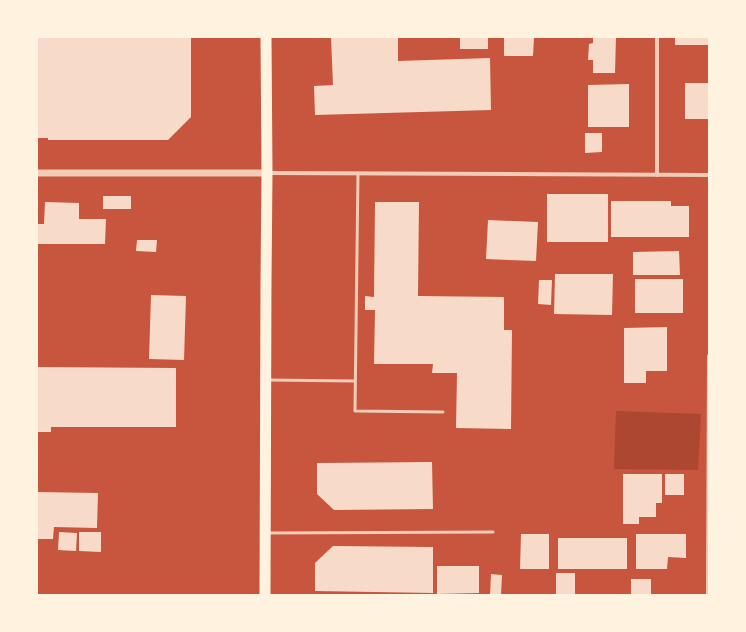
<svg xmlns="http://www.w3.org/2000/svg" width="746" height="632" viewBox="0 0 746 632" font-family="'Work Sans',sans-serif">
<style>
.green{fill:#ae4732}
.building{fill:#f7dbc8}
.lines{fill:none;stroke-linecap:round;stroke-linejoin:round}
.service{stroke:#f1ccb7;stroke-width:3}
.minor{stroke:#f1ccb7;stroke-width:4}
.tertiary{stroke:#f1ccb7;stroke-width:7}
.trunk{stroke:#fff3e0;stroke-width:11}
</style>
<rect width="100%" height="100%" fill="#c8553d"/>
<!-- green -->
<polygon class="green" points="616,411 701,414 698,470 614,469"/>
<!-- building -->
<g class="building">
<polygon points="37,37 191,37 191,117 168,140 48,140 48,138 37,138"/>
<polygon points="331,37 398,37 398,61 490,58 491,110 315,115 314,86 333,85"/>
<rect x="460" y="37" width="28" height="12"/>
<polygon points="504,37 534,37 533,56 504,56"/>
<polygon points="593,37 616,37 615,73 593,73 593,60 588,60 589,44 593,43"/>
<rect x="675" y="37" width="34" height="8"/>
<rect x="685" y="83" width="24" height="36"/>
<polygon points="629,84 629,127 588,127 588,85"/>
<polygon points="585,133 602,133 602,152 585,153"/>
<rect x="547" y="194" width="61" height="48"/>
<rect x="103" y="196" width="28" height="13"/>
<polygon points="611,201 671,201 671,206 689,206 689,237 611,237"/>
<polygon points="45,202 79,203 79,219 106,219 105,244 37,244 37,224 44,224"/>
<polygon points="375,202 419,202 418,296 504,297 504,330 512,330 511,429 456,428 457,373 432,373 433,364 374,364 375,310 365,310 365,296 374,297"/>
<polygon points="488,220 538,222 536,261 486,259"/>
<polygon points="137,240 157,240 156,252 136,251"/>
<polygon points="679,251 680,275 633,275 633,252"/>
<polygon points="555,274 613,274 612,315 554,314"/>
<rect x="635" y="279" width="48" height="34"/>
<polygon points="539,280 552,280 551,305 538,304"/>
<polygon points="151,295 186,296 184,360 149,359"/>
<polygon points="667,327 667,371 646,371 646,383 624,383 624,328"/>
<polygon points="37,367 176,368 176,427 51,427 51,432 37,432"/>
<polygon points="432,462 433,509 334,510 317,494 317,463"/>
<polygon points="623,474 662,474 662,503 656,503 656,517 639,517 639,524 623,524"/>
<rect x="665" y="474" width="19" height="21"/>
<polygon points="37,492 98,493 97,528 54,527 53,539 37,539"/>
<polygon points="59,532 77,533 76,551 58,550"/>
<polygon points="79,532 101,532 101,552 79,551"/>
<polygon points="521,534 549,534 549,569 520,569"/>
<polygon points="636,534 686,534 686,558 668,557 667,569 636,569"/>
<rect x="558" y="538" width="69" height="31"/>
<polygon points="333,546 433,547 433,593 315,591 315,563"/>
<polygon points="437,566 479,566 479,593 437,594"/>
<rect x="556" y="573" width="19" height="22"/>
<polygon points="491,574 502,575 501,595 490,595"/>
<rect x="631" y="579" width="20" height="16"/>
</g>
<g class="lines">
<!-- service -->
<g class="service">
<polyline points="358,173 355,411 443,412"/>
<polyline points="267,380 355,381"/>
<polyline points="267,533 493,532"/>
</g>
<!-- minor -->
<g class="minor">
<polyline points="657,37 657,175"/>
<polyline points="267,173 709,175"/>
<polyline points="708,595 709,356"/>
</g>
<!-- tertiary -->
<polyline class="tertiary" points="37,173 267,173"/>
<!-- trunk -->
<polyline class="trunk" points="265,595 266,281 267,173 266,37"/>
</g>
<!-- border -->
<rect width="746" height="632" fill="none" stroke="#fff3e0" stroke-width="76"/>
</svg>
